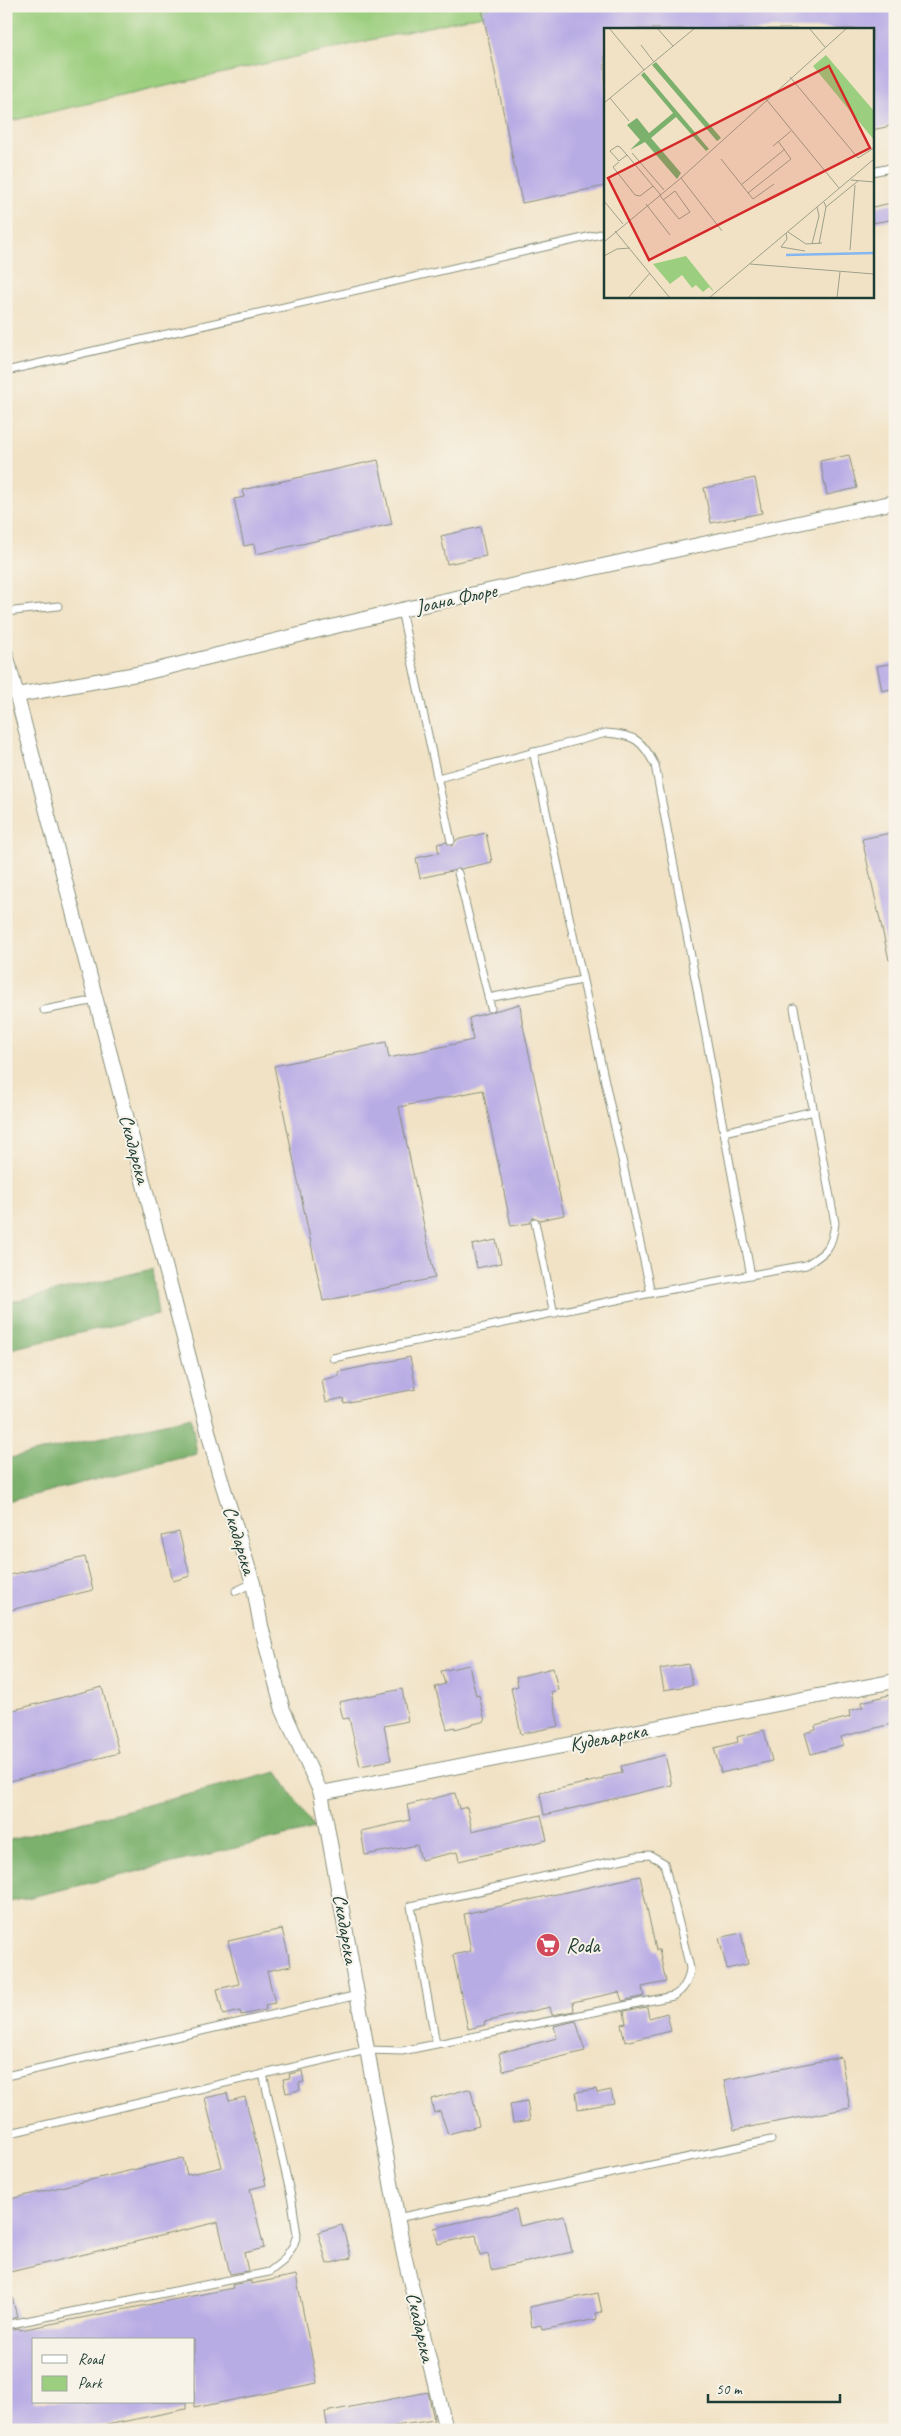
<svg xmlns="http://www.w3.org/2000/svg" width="901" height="2436" viewBox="0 0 901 2436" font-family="Caveat,sans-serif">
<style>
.green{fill:#9bce7e;stroke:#5d8659}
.forest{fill:#7cb16d;stroke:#4e7750}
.building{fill:#b8ace5}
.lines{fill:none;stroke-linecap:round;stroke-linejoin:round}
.lane-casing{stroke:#88907c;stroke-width:9}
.street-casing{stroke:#88907c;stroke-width:16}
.lane{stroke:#fff;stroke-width:7}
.street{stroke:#fff;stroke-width:14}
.labels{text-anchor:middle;stroke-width:4;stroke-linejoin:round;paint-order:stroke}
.street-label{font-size:20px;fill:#1f3d34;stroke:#f7f3e8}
.poi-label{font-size:20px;fill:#1f3d34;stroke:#f7f3e8;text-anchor:start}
.inset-river{fill:none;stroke:#84b6f0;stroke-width:2.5}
.inset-road{fill:none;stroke:#9da08b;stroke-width:1}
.view{fill:#d62828;fill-opacity:0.15;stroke:#d62828;stroke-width:2.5}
.inset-edge{fill:none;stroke:#1f3d34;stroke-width:2.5}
</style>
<rect width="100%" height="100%" fill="#f7f3e8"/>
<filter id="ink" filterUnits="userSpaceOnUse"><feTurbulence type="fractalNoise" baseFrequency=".02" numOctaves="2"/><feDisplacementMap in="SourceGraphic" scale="10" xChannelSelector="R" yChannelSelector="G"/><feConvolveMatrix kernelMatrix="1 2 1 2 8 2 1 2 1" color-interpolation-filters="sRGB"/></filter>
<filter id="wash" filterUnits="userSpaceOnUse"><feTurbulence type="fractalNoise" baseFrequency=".0096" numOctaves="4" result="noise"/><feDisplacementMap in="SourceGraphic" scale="20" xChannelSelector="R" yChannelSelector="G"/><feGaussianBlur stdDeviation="1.12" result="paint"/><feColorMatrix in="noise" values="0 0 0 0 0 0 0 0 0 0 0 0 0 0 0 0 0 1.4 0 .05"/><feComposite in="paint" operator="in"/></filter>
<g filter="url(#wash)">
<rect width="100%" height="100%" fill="#f1e2c5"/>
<!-- green -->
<polygon class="green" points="6,6 522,6 6,122"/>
<!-- forest -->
<g class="forest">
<polygon points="152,1269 158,1315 6,1350 6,1303"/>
<polygon points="191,1417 197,1454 6,1502 6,1459"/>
<polygon points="277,1772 315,1829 6,1903 6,1841"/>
</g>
<g id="blocks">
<!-- building -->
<g class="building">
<polygon points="496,6 895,6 895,125 872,130 872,29 605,29 605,186 522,203 482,9"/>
<polygon points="892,203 895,219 872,223 872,207"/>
<polygon points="849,455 857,488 827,495 820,461"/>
<polygon points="378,460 392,524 256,554 254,544 244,546 234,499 244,497 242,490"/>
<polygon points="755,478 762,513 711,523 704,488"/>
<polygon points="480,527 486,556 447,564 441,536"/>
<polygon points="895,663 895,688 882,691 877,666"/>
<polygon points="895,832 895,959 889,960 862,839"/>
<polygon points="486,833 492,862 420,878 416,858 439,853 437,844 446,842 452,846 456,840"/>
<polygon points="520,1004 522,1021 564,1215 540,1220 533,1217 530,1223 511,1226 483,1090 399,1107 435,1278 323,1301 274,1066 386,1042 389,1058 473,1040 469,1018"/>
<polygon points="496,1240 501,1263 477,1268 472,1245"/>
<polygon points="410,1357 416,1389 344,1403 343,1398 326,1402 322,1380 339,1376 338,1372"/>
<polygon points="179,1532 190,1576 173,1581 162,1536"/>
<polygon points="85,1557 93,1590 6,1611 6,1576"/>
<polygon points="688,1664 693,1685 664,1690 660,1669"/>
<polygon points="469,1665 476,1696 479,1695 485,1721 455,1729 455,1727 447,1729 435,1687 445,1684 441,1671"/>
<polygon points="553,1668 558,1690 551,1692 559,1726 521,1734 511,1688 518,1686 516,1677"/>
<polygon points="102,1687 119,1753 6,1782 6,1712"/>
<polygon points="402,1689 408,1721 384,1726 391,1760 360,1766 349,1718 343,1719 339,1702"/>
<polygon points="889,1695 895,1723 841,1737 843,1745 811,1754 805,1733 816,1730 815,1726 850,1717 849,1711 863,1707 862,1702"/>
<polygon points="764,1730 772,1761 721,1773 714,1748 738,1742 737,1737"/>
<polygon points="665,1755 672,1785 544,1815 540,1793 603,1779 603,1777 622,1773 621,1766"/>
<polygon points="455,1793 459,1809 467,1807 472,1831 541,1815 547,1840 459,1861 457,1852 421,1860 417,1845 365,1855 361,1831 410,1820 407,1805"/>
<polygon points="640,1876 656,1950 659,1950 666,1982 642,1987 644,1996 622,2001 619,1992 573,2002 574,2011 552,2015 550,2007 484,2022 485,2025 468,2029 453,1955 471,1951 464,1914"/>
<polygon points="282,1929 291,1966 267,1971 275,2003 265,2005 266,2010 241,2015 240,2011 223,2015 217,1989 239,1984 228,1941"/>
<polygon points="741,1933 748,1964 727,1969 719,1938"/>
<polygon points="647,2007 649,2018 667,2013 671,2031 625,2042 621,2024 626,2023 624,2011"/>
<polygon points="576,2021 585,2051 503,2071 499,2053 557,2038 554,2026"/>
<polygon points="841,2057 850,2108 734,2130 724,2080"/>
<polygon points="302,2071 304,2082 299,2083 300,2090 286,2093 283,2079 290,2078 289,2074"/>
<polygon points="468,2089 471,2090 479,2126 448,2134 440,2111 434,2113 431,2099"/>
<polygon points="596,2089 597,2093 611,2090 614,2103 578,2109 576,2092"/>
<polygon points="227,2093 229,2101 245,2097 266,2185 250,2189 264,2248 244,2253 248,2271 230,2274 218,2222 6,2273 6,2200 183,2158 187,2175 222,2167 205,2098"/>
<polygon points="527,2101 530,2120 513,2123 510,2104"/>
<polygon points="516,2209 520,2226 564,2216 572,2252 491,2270 488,2254 480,2256 476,2235 438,2244 434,2228"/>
<polygon points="342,2225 351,2258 327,2264 318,2232"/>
<polygon points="296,2275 317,2383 194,2408 194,2340 34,2340 34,2402 186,2402 186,2409 82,2430 6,2430 6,2330 19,2328 20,2330 233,2288 232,2285 251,2281 251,2284"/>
<polygon points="598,2293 602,2312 596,2313 597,2319 542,2330 541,2325 532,2327 529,2307"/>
<polygon points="12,2297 17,2317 6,2320 6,2298"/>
<polygon points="428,2392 434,2420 369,2430 328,2430 325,2412"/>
</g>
</g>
</g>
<g filter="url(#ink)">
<use href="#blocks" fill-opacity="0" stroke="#88907c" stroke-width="1"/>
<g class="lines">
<!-- lane casing -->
<g class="lane-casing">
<g id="lane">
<polyline points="872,172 895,167"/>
<polyline points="6,371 605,233"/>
<polyline points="401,610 451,841"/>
<polyline points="6,612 58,606"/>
<polyline points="533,751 651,1293"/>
<path d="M438,778L606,733C635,735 642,740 655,765L751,1276"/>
<polyline points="458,873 491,1008"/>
<polyline points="488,998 582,980"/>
<polyline points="44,1010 96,1000"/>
<polyline points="724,1132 814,1111"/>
<polyline points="535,1222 554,1314"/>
<path d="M333,1358L651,1293L806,1265C827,1252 832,1248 835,1223L794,1008"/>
<polyline points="236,1591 253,1583"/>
<polyline points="6,2076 358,1995"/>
<path d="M6,2134L367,2050L402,2051L673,1996C684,1990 689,1981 690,1968L664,1863L650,1855L637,1856L411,1906L436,2044"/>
<polyline points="397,2218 771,2140"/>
<polyline points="6,2325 269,2272 283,2261 293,2246 297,2235 292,2201 263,2074"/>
</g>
</g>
<!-- street casing -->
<g class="street-casing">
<g id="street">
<polyline points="6,654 219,1473 253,1583 261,1626 283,1710 321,1793 404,2255 446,2430"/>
<polyline points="17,695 148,672 401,610 895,502"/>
<polyline points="321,1793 895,1681"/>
</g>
</g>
<!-- lane -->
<use href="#lane" class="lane"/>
<!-- street -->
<use href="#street" class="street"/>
</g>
</g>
<!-- icons -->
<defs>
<g id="supermarket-disc" transform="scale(1.25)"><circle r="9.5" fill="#d1495b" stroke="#f7f3e8"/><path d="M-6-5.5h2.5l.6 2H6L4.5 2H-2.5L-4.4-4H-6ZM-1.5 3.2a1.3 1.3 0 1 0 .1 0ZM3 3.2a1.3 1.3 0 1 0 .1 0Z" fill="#fff"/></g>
</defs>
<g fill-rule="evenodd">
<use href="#supermarket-disc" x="548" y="1945"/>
</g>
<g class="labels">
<!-- street labels -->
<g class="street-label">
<text transform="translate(456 598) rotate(-12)" y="7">Јоана Флоре</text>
<text transform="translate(135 1149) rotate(75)" y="7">Скадарска</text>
<text transform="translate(240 1540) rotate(73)" y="7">Скадарска</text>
<text transform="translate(608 1737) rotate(-11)" y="7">Кудељарска</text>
<text transform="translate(346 1929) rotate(80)" y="7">Скадарска</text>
<text transform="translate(421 2327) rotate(77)" y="7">Скадарска</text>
</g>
<!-- poi labels -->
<g class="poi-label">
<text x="566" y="1952">Roda</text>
</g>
</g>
<!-- overview -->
<g transform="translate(604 28)">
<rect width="270" height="270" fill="#f1e2c5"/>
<path d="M222,27L270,83V112L209,38ZM82,228L109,262V263L105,259L99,264L92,257L88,260L78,247L66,256L49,236Z" fill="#9bce7e"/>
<path d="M52,34L117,110L113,113L48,37ZM40,44L105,121L102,123L72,89L47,110L77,145L73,151L41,114L26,122L36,112L23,97L33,90L45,105L69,85L37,47Z" fill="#7cb16d"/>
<path class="inset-river" d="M182,227L270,225"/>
<path class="inset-road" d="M5,0L40,42M53,0L69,18M205,0L221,19M37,17L50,34M186,49L254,130L270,120M6,70L25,93M162,71L235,160M0,75L91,0M169,118L187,103M28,125L60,162M23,127L15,133L6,123L13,118L16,119L23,127L49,158L56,166L57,169L75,191L86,184L71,163L59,172M117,131L149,171L170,156M15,134L9,139L31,167L36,168L49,158M77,150L118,203M247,152L270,154M137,157L181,121M144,165L187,131L174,113M0,173L19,196M220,174L222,179L254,153M42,176L66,207M11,203L66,270M184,204L202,216L218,215M182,205L183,211L177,219L201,223M0,214L77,150L243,0M208,216L215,188L213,179M215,216L222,179M246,222L251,157M0,228L13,221L26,220M146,236L270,246M24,270L46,245M105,270L270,131M233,270L236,244"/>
<path class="view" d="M225,38L266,120L45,232L4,150Z"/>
<rect width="270" height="270" class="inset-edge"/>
</g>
<!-- margin -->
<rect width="901" height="2436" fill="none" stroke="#f7f3e8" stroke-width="25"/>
<!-- legend -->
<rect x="32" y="2338" width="162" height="65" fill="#f7f3e8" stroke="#a1aaa0"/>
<rect x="42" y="2355" width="25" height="8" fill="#ffffff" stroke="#a1aaa0"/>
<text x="78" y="2364" font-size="15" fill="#1f3d34">Road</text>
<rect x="42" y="2376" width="25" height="15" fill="#9bce7e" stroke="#a1aaa0"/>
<text x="78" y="2388" font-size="15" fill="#1f3d34">Park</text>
<!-- scale -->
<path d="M708 2394v8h132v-8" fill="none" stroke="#1f3d34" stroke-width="2.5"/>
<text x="716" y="2394" font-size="15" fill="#1f3d34" stroke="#f7f3e8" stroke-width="4" paint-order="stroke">50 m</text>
</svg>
